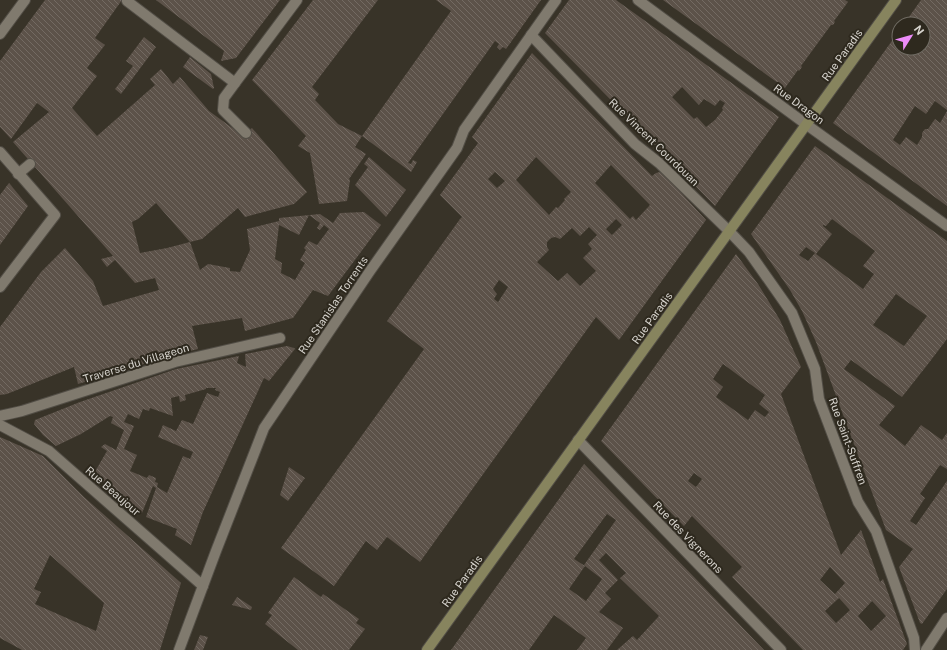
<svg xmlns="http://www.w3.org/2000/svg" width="947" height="650" viewBox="0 0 947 650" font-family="'Public Sans',sans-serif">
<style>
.building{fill:url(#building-back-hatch);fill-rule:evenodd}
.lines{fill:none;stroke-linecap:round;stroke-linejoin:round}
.service-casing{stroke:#524e46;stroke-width:12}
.minor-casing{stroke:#524e46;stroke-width:12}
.tertiary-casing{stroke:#524e46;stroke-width:12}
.secondary-casing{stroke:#524e46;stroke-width:12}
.service{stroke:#807a6e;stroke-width:10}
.minor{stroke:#807a6e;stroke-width:10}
.tertiary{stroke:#807a6e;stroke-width:10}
.secondary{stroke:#87845e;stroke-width:10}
.labels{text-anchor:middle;stroke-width:4;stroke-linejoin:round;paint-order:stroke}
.street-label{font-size:11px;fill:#d6d3cd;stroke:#2e291e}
</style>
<defs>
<pattern id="building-back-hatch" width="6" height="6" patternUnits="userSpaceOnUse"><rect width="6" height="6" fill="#5c5249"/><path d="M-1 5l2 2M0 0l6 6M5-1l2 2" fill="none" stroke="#736a62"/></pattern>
</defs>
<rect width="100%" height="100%" fill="#383328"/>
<!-- building -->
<g class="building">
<path d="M45,0H122L95,38L105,45L87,68L97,76L72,108L97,136L155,85L150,79L161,69L173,84L180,77L209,111L242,135L252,128L307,192L294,204L245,217L238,208L202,239L190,242L200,270L208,264L230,268V271L240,272L250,250L247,229L279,221V218L320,214L333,223L340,213L364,212L381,225L328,296L313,290L293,318L245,331L242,318L192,326L198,349L173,355L78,384L74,367L7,394L0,395V327L41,272L65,248L93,281L103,306L159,290L155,278L135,283L115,260L107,267L101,259L113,256L13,142L49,112L37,103L11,139L0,127V61ZM156,203L190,242L167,248L140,253L132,222L138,219ZM309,215L320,223L317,228L320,230L324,225L329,229L317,245L309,241L304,248L306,250L300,260L305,263L295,280L281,273L282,263L275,259L279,225L299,235Z"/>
<polygon points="156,0 280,0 236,58 221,61 224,51"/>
<polygon points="313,0 378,0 312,87 319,94 315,100 338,124 362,136 355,147 366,154 349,179 350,180 347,201 319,204 310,153 298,146 306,136 252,80"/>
<polygon points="436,0 541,0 506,49 503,47 500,50 497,47 499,44 495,41 408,163 411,164 413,160 417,162 411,172 362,136 451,11"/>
<path d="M569,0H616L779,117L715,206L545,33ZM682,87L699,105L704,99L715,106L720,100L725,103L722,108L723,110L715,120L706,127L697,117L694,119L672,97Z"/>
<polygon points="663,0 845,0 848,2 834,21 835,22 833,25 831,25 801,66 802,67 799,71 798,70 785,88"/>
<polygon points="921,0 947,0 947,110 935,101 926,114 915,106 893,140 900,145 906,137 917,145 922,137 922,133 925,129 928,129 935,119 940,123 947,111 947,206 833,123 899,31 899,48 923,48 923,24 904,24"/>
<polygon points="144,37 156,47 121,94 115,89 133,66 126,61"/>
<path d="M532,53L652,176L656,173L660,172L663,173L706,220L619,340L596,317L420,562L387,537L377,550L366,541L334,586L281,548L424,349L387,321L460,219L462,217L440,195L478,143L472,137ZM536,157L571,192L564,199L565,200L558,208L556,207L549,215L516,180ZM611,165L650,205L636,220L633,216L630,219L595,183ZM495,172L505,181L497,188L488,179ZM616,219L622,225L612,235L606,229ZM589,227L597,235L588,244L592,249L583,258L596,271L580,286L567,273L558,281L537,262L549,250L547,247V242L551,238L555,237L560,239L572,228L580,236ZM499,280L508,287L498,302L494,299L497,294L493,289Z"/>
<polygon points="190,57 211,74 214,88 213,89 183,67"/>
<path d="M815,146L947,241V339L928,364L902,397L851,360L844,369L895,406L879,425L905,446L921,425L942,440L947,433V469L940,465L920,494L925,498L910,521L916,525L947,481V589L922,624L920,623L899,567L913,549L886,530L816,342L802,311L790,290L751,234ZM832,219L875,251L863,266L874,274L863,289L816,254L832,234L823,226V225L826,226ZM806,247L815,253L808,261L799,255ZM896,294L927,316L904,346L873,325Z"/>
<polygon points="369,157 406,190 386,217 355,185 368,167 364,164"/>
<polygon points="9,183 28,206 0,245 0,195"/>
<path d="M736,254L758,284L780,320L801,367L781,394L841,555L861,530L880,582L883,579L907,644L903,650H803L732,577L742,567L692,516L684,526L601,441ZM723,364L765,395L759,404L769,412L765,417L755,410L748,420L716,397L723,387L713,379ZM694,473L702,479L696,487L688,481ZM830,567L845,583L835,594L820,580ZM839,598L850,610L836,623L825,611ZM872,601L886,616L871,631L858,616Z"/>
<path d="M287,346L294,348L295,349L269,381L264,378L203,512L191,545L175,535L177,529L146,517L156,488L153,486L142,513L93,475L107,451L101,447L105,444L116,450L124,430L111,423L113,417L110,416L81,434L56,446L43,435L34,424L35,420L80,402L176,369L239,356L237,363L246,367L245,354ZM206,388H216L215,390L220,392L218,397L207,393L193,424L182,420L176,431L163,425L158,437L193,452L190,459L183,456L167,493L157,487L158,483L155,482L156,478L149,475L147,478L130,471L137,455L124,449L134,426L124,422L128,414L139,419L143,409L149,411L150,408L173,416L171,398L179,396L180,402L186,400L185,395L206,389Z"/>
<path d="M0,437L43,456L84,497L181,583L160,650H22L0,638ZM50,555L104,603L96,631L35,604L41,592L34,589Z"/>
<path d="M584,464L694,577L764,650H617L633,636L637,640L659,616L620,578L626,573L606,553L599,560L618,580L605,593L611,599L599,612L623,628L607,650H577L586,638L554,615L529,650H451ZM607,514L616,520L584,565L585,566L574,559ZM585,566L602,579L586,601L569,589Z"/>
<polygon points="289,467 305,478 288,501 280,495"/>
<polygon points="294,577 321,597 323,594 359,619 356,623 365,629 349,650 298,650 265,624 272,615 268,613"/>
<polygon points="237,597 252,607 251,610 232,605"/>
<polygon points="200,635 208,637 203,650 194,650"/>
</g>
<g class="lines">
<!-- service casing -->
<g class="service-casing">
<g id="service">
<polyline points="127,1 235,83 224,98 223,110 246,133"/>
<polyline points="18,174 30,164"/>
</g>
</g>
<!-- minor casing -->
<g class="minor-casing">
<g id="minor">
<polyline points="638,0 807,125 947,226"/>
<polyline points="531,35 635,144 659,163 729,231 749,252 792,313 815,369 819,399 858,502 876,531 914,638 915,650"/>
<polyline points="235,83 297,0"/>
<polyline points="0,152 55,215 0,287"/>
<polyline points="0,416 22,411 175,362 280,338"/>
<polyline points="0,425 49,451 203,586"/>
<polyline points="578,440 781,650"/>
<polyline points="179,650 216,551 264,428 370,271 457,148 464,130 556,0"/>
<polyline points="926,650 947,618"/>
</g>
</g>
<!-- tertiary casing -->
<g class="tertiary-casing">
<polyline id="tertiary" points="0,34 25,0"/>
</g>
<!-- secondary casing -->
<g class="secondary-casing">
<polyline id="secondary" points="427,650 896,0"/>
</g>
<!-- service -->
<use href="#service" class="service"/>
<!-- minor -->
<use href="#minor" class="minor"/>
<!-- tertiary -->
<use href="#tertiary" class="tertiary"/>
<!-- secondary -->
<use href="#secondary" class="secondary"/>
</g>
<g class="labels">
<!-- street labels -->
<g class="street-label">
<text transform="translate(842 55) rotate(-54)" y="4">Rue Paradis</text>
<text transform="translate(799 104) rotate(36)" y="4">Rue Dragon</text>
<text transform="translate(654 142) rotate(44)" y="4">Rue Vincent Courdouan</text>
<text transform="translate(333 305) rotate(-56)" y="4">Rue Stanislas Torrents</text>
<text transform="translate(652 318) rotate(-54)" y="4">Rue Paradis</text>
<text transform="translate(136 363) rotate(-17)" y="4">Traverse du Villageon</text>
<text transform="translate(848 441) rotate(70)" y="4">Rue Saint-Suffren</text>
<text transform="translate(113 491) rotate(41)" y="4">Rue Beaujour</text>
<text transform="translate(688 537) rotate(46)" y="4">Rue des Vignerons</text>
<text transform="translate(462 581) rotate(-54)" y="4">Rue Paradis</text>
</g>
</g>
<!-- north arrow -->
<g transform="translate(911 36) rotate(53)"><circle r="19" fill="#2e291e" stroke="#716d64"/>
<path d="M0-3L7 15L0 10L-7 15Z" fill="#ed8cf9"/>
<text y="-6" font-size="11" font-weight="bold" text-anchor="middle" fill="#d6d3cd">N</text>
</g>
</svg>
